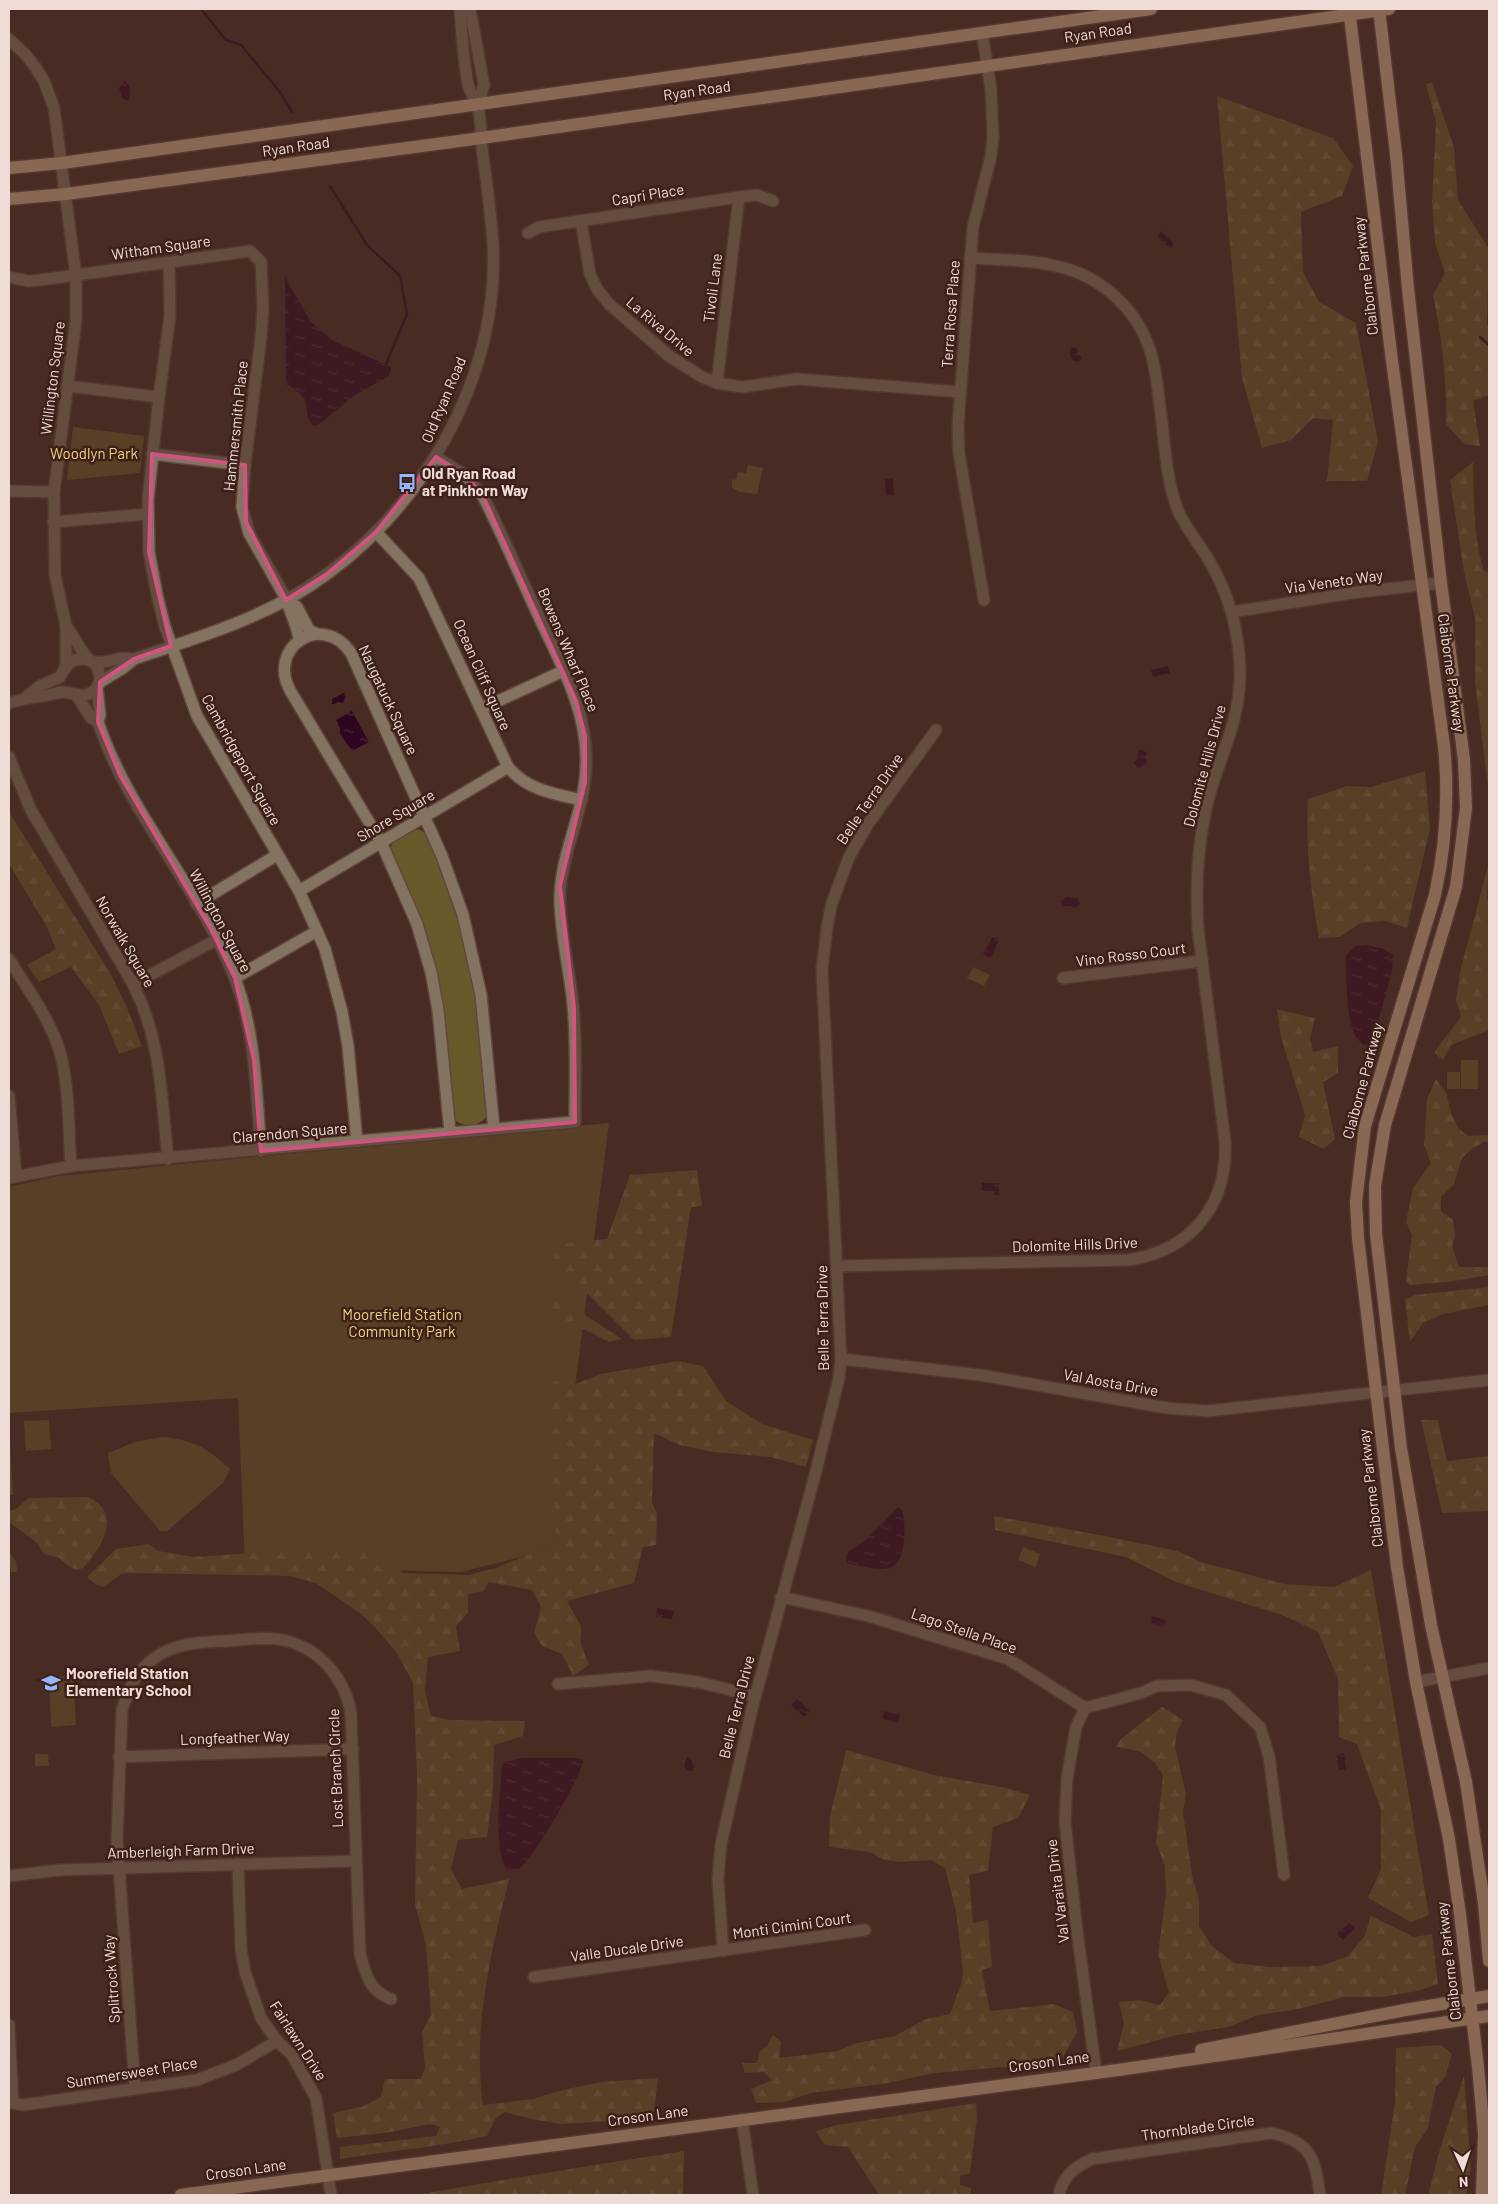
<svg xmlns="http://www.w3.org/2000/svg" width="1498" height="2204" viewBox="0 0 1498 2204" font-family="Barlow,sans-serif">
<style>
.green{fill:#68592b}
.forest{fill:url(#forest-firs)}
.water{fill:url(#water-ripples)}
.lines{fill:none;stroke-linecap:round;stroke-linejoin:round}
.stream{stroke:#2f0622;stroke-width:2.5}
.minor-casing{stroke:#63473f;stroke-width:14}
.major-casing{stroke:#63473f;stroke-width:15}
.minor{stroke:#857362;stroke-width:11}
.major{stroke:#d7b18f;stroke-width:12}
.marked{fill:none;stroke:#d05380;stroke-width:4;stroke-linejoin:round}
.labels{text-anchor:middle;stroke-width:5;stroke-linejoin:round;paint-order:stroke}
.street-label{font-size:15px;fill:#efdcd6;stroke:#3d2119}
.park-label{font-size:15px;fill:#f0d483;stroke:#3d2119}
.poi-label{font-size:15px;font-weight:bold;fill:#efdcd6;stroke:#3d2119;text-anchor:start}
</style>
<defs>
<pattern id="forest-firs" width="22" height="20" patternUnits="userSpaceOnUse" patternTransform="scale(1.25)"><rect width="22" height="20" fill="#68592b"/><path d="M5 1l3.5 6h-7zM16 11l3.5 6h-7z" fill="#7e7049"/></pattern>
<pattern id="water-ripples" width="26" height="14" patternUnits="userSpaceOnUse" patternTransform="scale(1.25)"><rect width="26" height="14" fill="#2f0622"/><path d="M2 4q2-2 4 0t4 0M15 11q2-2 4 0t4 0" fill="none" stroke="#4d2a41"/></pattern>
</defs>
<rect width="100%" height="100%" fill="#482b22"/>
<!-- green -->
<g class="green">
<polygon points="73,427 144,436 140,473 67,480"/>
<polygon points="748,465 763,468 757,494 739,492 732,487 732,479 736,480 738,472 746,473"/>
<path d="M418,829L428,834L453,897L474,979L488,1115C480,1127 460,1130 452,1116L441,1010L390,848L396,839Z"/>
<polygon points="973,967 990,975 984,986 967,978"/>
<rect x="1461" y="1060" width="17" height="29"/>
<rect x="1447" y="1072" width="13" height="17"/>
<polygon points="609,1123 555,1543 525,1556 461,1572 245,1567 238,1398 9,1413 9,1187 58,1176"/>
<polygon points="49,1420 51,1449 26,1451 24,1421"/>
<path d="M163,1437C194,1440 207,1448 230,1469L223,1483L167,1531H160L111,1473L108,1453L135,1442Z"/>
<polygon points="9,1439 10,1439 13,1495 9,1495"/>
<polygon points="1023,1547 1040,1554 1036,1567 1018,1560"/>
<polygon points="9,1552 16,1561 17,1572 11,1572"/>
<polygon points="73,1676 76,1725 51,1727 49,1677"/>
<polygon points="35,1754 48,1754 49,1766 35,1766"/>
</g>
<!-- forest -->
<g class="forest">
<path d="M1432,82L1454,147L1458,200L1489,249L1487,325H1489V395L1473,401L1480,446L1464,444L1446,424C1447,380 1442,338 1433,295L1445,273L1435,243L1432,201L1436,122L1426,84Z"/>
<polygon points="1217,96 1333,138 1353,166 1342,196 1301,212 1303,272 1319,302 1356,323 1378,442 1367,481 1327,481 1333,420 1313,418 1291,440 1262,448 1242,378"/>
<path d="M1473,462C1474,499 1473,536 1484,571L1489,572V795L1475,682V618L1464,572L1450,480Z"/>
<path d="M1425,771L1430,828L1407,928L1385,921L1360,923L1340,937L1319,938C1311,893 1305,845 1308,799L1347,786L1371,787Z"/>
<polygon points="9,812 109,971 126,1005 142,1046 119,1054 99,1005 71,967 39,982 27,965 56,949 46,925 9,864"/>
<path d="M1489,862C1489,875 1485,896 1489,906V1026L1487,1031L1451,1045L1443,1060L1434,1052L1461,1017L1456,1000L1460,972Z"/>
<polygon points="1277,1009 1315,1018 1310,1039 1313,1052 1338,1046 1338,1073 1323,1082 1335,1139 1324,1149 1299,1137 1305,1115 1281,1037"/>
<polygon points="1436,1079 1446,1092 1451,1113 1459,1129 1468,1136 1489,1135 1489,1142 1484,1142 1473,1148 1462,1158 1454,1184 1441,1197 1441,1211 1453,1220 1455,1236 1452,1246 1459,1267 1489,1267 1489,1275 1448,1282 1410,1285 1406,1281 1412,1234 1406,1222 1413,1188 1431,1163 1424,1145 1427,1099"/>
<polygon points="697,1170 702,1206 691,1207 671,1337 634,1340 581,1287 553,1268 553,1244 607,1239 630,1175"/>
<polygon points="1489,1287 1489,1305 1443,1314 1423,1323 1410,1342 1405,1299 1415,1295"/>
<polygon points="564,1292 588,1317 622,1339 609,1342 576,1325 552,1327 549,1293"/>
<path d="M678,1361L703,1366L726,1401L762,1424L813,1440L806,1467L771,1457L713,1452L680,1445L654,1433L652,1502L657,1514L656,1545L643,1547L634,1583L567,1601L581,1626V1644L589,1665L573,1676L562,1654L542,1646L534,1633L541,1607L532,1590L489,1582L483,1591L468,1594V1613L456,1626L460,1651L428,1657L425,1691L431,1716L451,1720L525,1721L523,1736L494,1745L493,1790L487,1837L458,1840L451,1869L462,1889L509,1879C491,1953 472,2028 483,2105L533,2099L563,2090L601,2082L658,2078L654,2112L632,2120L561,2124L531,2119L505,2112L495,2119L487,2136C439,2147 389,2151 340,2159V2147L436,2136L440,2127L430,2124L385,2133L337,2138L333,2113L364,2106L381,2097L385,2079H421L425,2068L422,2032L431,2015L426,1945L415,1904L417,1774L413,1683L397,1653L373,1625L360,1613L316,1583L290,1576L128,1573L121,1574L104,1587L95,1584L87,1577L116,1549L149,1544L158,1551L194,1557L251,1553L371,1551L388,1558L402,1573L468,1575L496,1568L555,1543L556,1519L549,1447L548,1379L573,1385L601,1374Z"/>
<polygon points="1421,1420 1438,1420 1447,1461 1489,1456 1489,1511 1442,1513"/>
<path d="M88,1497C124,1513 101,1548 83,1568L76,1570L68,1566L59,1558L44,1554L36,1542L9,1522V1511L16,1509L29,1498Z"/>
<polygon points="994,1516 1105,1536 1177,1551 1204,1563 1284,1584 1334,1587 1371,1570 1429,1915 1411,1922 1368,1898 1381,1869 1381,1810 1357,1744 1339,1737 1338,1679 1318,1632 1285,1616 1176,1582 1126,1557 995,1530"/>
<polygon points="1162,1707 1183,1720 1177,1732 1175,1746 1186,1794 1183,1812 1192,1875 1199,1900 1199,1926 1212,1946 1234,1963 1270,1967 1321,1966 1348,1956 1364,1937 1371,1916 1414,1937 1432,1934 1438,1984 1418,1991 1381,1997 1345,1997 1298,2009 1258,2015 1228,2027 1177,2035 1117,2051 1124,2023 1119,2002 1140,2000 1160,2005 1169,1992 1158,1954 1166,1894 1165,1866 1156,1843 1163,1775 1155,1763 1139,1751 1116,1747 1121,1739"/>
<polygon points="846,1750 934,1775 1002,1787 1030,1795 1018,1818 993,1827 988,1871 969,1875 973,1923 988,1920 992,1967 982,1970 990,2011 1054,2004 1073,2012 1077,2032 1060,2062 935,2073 882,2084 811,2093 784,2102 756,2103 751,2089 772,2080 764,2072 745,2073 742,2063 757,2063 760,2051 767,2046 773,2035 781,2042 779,2058 837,2051 857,2043 895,2036 926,2019 950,2014 961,1984 963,1971 956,1911 945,1868 931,1860 901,1862 884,1860 870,1852 829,1847 830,1816"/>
<polygon points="1441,2045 1452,2054 1445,2077 1436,2087 1428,2128 1415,2147 1405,2195 1381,2195 1395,2102 1396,2048"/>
<polygon points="1464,2076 1471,2168 1466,2195 1428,2195 1440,2149"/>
<polygon points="976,2103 977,2118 970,2173 960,2176 960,2185 971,2188 971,2195 879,2195 848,2147 825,2145 816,2131 837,2125"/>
<path d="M684,2151L683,2195H416C505,2179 594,2165 684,2151Z"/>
</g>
<!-- water -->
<g class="water">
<polygon points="125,81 130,86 129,100 125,100 122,98 119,88"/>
<polygon points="1161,231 1174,244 1170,248 1157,236"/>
<path d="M285,277L311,322L332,340L391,367V371L389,376L355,395L318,425L313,426C299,406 317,401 286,384Z"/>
<polygon points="1075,347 1077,349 1078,354 1082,356 1079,362 1073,361 1069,353 1071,348"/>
<polygon points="893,478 894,495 886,496 885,479"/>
<polygon points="1168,666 1170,673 1153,677 1151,670"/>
<polygon points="344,693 346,696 343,703 338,702 332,705 332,699"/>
<polygon points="352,711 369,742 352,751 340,734 340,728 336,720"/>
<polygon points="1141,749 1147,753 1145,757 1147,762 1145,765 1138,768 1134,763 1138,758 1138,751"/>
<polygon points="1066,897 1078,898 1080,904 1075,908 1071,906 1062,907 1061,901"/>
<polygon points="992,937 999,940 991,958 983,954"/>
<path d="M1367,945L1384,949L1393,955L1392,972L1373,1040L1364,1046C1362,1043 1358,1040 1356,1037C1346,1022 1346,976 1346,956L1355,946Z"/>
<polygon points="982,1183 999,1183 999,1195 994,1195 994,1191 982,1191"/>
<path d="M898,1507L902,1510C906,1523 907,1563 890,1568C877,1571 860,1566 847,1563L846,1557L848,1552L868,1538Z"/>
<polygon points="657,1608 674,1611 672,1619 656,1617"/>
<polygon points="1152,1616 1166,1620 1165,1626 1151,1623"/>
<polygon points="797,1699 810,1711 804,1717 791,1705"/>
<polygon points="884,1711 900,1715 898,1723 882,1719"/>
<polygon points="1344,1753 1346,1769 1339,1770 1337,1754"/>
<polygon points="687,1757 690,1758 694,1767 692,1771 688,1771 684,1766"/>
<path d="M522,1758H576L583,1759C584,1773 534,1857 521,1867C516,1871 511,1870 506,1869C493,1844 500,1794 502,1766L505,1762Z"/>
<polygon points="1349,1923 1355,1928 1343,1940 1337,1934"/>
</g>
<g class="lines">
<!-- stream -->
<g class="stream">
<polyline points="201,9 226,40 241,45 280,92 292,112"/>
<polyline points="330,186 367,245 400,276 407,314 386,364"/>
<polyline points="1480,337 1489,345"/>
</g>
<!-- minor casing -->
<g class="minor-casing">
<g id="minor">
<polyline points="470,9 484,85 478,104"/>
<polyline points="982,32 991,90 993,137 991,156 973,227 958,426 959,453 984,600"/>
<polyline points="9,39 25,54 36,68 44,81 54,108 76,276 76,320 54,492 55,575 66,626 66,668"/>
<polyline points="581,221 590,274 597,289 609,304 669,356 702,377 717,383 743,387 797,379 960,392"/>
<polyline points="528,233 539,227 739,197 757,195 773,201"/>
<polyline points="169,263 170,316 159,397 148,499 149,552 157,595 165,627 197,716 299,891 325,949 342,1012 348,1046 357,1142"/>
<path d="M9,277L28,281L40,280L250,251L261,262L263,307L261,337L245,465L242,507L249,533L287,600C290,614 298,626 299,640"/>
<polyline points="717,383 739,197"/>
<polyline points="67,386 159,397"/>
<polyline points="152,454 245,465"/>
<polyline points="9,491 54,492"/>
<polyline points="53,522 148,514"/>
<path d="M376,532L419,578L508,767C527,790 554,794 582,800"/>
<polyline points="287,600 297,607 309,630 317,634"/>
<polyline points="1232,612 1359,592 1441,583"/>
<path d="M66,626C75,637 79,650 90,660"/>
<path d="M100,682L123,668L134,659C193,639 255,621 308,587C420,515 500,380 493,244C491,212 486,180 482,148C481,135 481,120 478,107C476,98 469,92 468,84C463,59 462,34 460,9"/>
<path d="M97,687L100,715L98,722C129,815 200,888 235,979C256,1033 256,1094 261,1151"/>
<polyline points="76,694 91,718 98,722"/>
<polyline points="26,697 40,686 60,677 66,666 74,660 85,659 93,662 104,662 122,658 134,659"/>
<path d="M9,703C21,699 31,698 43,696C50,695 55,693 62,692C71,692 80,698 89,694C103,688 102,671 93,662"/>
<polyline points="481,709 563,671"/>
<path d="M9,757L31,810L133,984C162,1042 161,1097 168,1159"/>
<polyline points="299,891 508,767"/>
<polyline points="196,904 277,855"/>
<path d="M9,959C26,987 49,1017 59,1049C70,1085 68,1128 71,1166"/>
<polyline points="235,978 317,931"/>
<polyline points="1063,978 1202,961"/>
<polyline points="133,984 216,940"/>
<polyline points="9,1096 16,1176"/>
<path d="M450,1132L438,1010L431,972L417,924L381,842L291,692C265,647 323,611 351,653L442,856L463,915L481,995L494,1129"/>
<path d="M9,1178L71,1166L575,1122C575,1083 577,1044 573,1005C570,971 560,933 560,899C560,854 585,812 586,766C589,709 556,656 534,606C517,569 501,532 483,496L465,475L436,457"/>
<path d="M837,1266L1129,1260C1192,1250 1228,1205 1225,1141L1198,929C1195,880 1198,833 1212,786C1224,749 1240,715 1240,675C1240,633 1229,593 1207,557C1197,541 1184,526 1177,508C1166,478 1165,446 1161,415C1158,393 1157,371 1150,350C1136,307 1099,275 1056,266C1028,259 998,260 970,258"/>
<polyline points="841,1359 980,1375 1167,1408 1207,1411 1489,1380"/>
<polyline points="781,1597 868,1616 1008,1659 1085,1708 1141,1693 1157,1686 1191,1685 1226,1695 1260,1727 1269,1756 1284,1875"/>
<polyline points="1416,1682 1489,1668"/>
<polyline points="558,1684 651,1676 698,1682 755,1696"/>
<polyline points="1085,1708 1076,1727 1067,1779 1065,1821 1076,1923 1096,2072"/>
<polyline points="119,1757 353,1749"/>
<polyline points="238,1864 241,1949 245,1972 261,2018 277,2041 292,2055 316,2098 331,2195"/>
<polyline points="9,1876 60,1870 355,1861"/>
<polyline points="723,1951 718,1879 721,1844 752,1709 815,1475 839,1378 841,1359 822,970 827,927 832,903 849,857 868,824 936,730"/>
<polyline points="534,1977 865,1930"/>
<polyline points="9,2025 13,2103 23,2105 197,2080 236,2065 277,2041"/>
<path d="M135,2088L117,1839L122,1710C128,1690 136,1672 153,1659C174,1643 201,1642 226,1641C244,1640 265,1636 283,1640C320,1648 345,1678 351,1714L360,1954C366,1975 369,1991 391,1999"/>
<polyline points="742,2119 753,2195"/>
<path d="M1059,2195C1062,2177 1076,2166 1092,2159L1272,2133C1311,2142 1315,2158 1320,2195"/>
</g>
</g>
<!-- major casing -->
<g class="major-casing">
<g id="major">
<path d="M1349,9L1392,361L1444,746C1449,797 1446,845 1435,895L1365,1126L1356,1202L1358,1238L1397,1567L1416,1682L1449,1839L1460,1914L1478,2067L1484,2133L1482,2195"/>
<polyline points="1379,9 1396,154 1408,289 1441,583 1464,760 1466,808 1456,887 1385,1125 1375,1186 1376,1234 1401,1448 1431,1625 1466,1782 1484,1903 1489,1961"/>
<polyline points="9,168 62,163 1151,9"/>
<polyline points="9,199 66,194 481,138 1389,9"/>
<polyline points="1201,2050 1405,2010 1489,1996"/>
<polyline points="181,2195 1118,2070 1489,2016"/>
</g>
</g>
<!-- minor -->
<use href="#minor" class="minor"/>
<!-- major -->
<use href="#major" class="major"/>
</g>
<!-- marked area -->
<path d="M0 0H1498V2204H0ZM152,454L245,465L246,522L286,600L327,574L376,532L436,457L465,475L483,496L576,701L585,736V782L560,886L574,1008L575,1122L261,1151L254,1060L235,978L211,929L120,775L98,722L100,682L134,659L171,646L149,552Z" fill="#482b22" fill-opacity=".55" fill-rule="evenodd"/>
<path class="marked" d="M152,454L245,465L246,522L286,600L327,574L376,532L436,457L465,475L483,496L576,701L585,736V782L560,886L574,1008L575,1122L261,1151L254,1060L235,978L211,929L120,775L98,722L100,682L134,659L171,646L149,552Z"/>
<!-- icons -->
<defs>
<g id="bus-bare" transform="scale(1.5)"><path d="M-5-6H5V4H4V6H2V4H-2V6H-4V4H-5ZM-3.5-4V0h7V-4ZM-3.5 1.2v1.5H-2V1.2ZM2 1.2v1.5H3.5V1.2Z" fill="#93b7fd" stroke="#3d2119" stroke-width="2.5" paint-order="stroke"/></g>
<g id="school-bare" transform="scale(1.5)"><path d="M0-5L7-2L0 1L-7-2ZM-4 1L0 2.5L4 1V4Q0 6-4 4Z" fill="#93b7fd" stroke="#3d2119" stroke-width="2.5" paint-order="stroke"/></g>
</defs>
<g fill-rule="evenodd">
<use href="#bus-bare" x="407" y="483"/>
<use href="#school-bare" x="51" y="1683"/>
</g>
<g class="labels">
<!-- street labels -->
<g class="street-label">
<text transform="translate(1098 33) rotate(-8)" y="5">Ryan Road</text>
<text transform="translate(697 91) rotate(-8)" y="5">Ryan Road</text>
<text transform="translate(296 147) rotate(-8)" y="5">Ryan Road</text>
<text transform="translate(648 195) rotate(-9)" y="5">Capri Place</text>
<text transform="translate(161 248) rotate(-8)" y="5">Witham Square</text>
<text transform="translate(1366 276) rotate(-97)" y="5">Claiborne Parkway</text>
<text transform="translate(713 288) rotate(-83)" y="5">Tivoli Lane</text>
<text transform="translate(951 314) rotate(-86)" y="5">Terra Rosa Place</text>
<text transform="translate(660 327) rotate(40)" y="5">La Riva Drive</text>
<text transform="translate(53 378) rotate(-83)" y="5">Willington Square</text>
<text transform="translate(444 400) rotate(-67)" y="5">Old Ryan Road</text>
<text transform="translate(236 426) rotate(-84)" y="5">Hammersmith Place</text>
<text transform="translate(1334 582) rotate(-8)" y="5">Via Veneto Way</text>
<text transform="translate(568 650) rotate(67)" y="5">Bowens Wharf Place</text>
<text transform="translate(1451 673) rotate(82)" y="5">Claiborne Parkway</text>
<text transform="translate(482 675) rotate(66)" y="5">Ocean Cliff Square</text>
<text transform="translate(388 700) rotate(65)" y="5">Naugatuck Square</text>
<text transform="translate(241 760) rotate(61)" y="5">Cambridgeport Square</text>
<text transform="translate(1205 766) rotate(-75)" y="5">Dolomite Hills Drive</text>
<text transform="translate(870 799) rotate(-56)" y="5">Belle Terra Drive</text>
<text transform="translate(396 816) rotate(-31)" y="5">Shore Square</text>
<text transform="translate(220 921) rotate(62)" y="5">Willington Square</text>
<text transform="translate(125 942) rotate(60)" y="5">Norwalk Square</text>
<text transform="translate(1131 955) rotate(-7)" y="5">Vino Rosso Court</text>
<text transform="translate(1363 1081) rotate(-75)" y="5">Claiborne Parkway</text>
<text transform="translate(290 1133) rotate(-5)" y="5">Clarendon Square</text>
<text transform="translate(1075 1245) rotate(-2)" y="5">Dolomite Hills Drive</text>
<text transform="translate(823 1318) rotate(-91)" y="5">Belle Terra Drive</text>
<text transform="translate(1111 1383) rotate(10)" y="5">Val Aosta Drive</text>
<text transform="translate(1371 1488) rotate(-97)" y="5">Claiborne Parkway</text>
<text transform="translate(964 1631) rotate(19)" y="5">Lago Stella Place</text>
<text transform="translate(737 1707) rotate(-76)" y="5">Belle Terra Drive</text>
<text transform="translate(235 1738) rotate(-2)" y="5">Longfeather Way</text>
<text transform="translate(336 1768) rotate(-92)" y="5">Lost Branch Circle</text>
<text transform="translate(181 1851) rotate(-2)" y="5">Amberleigh Farm Drive</text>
<text transform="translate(1058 1891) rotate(-97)" y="5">Val Varaita Drive</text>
<text transform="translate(792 1926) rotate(-8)" y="5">Monti Cimini Court</text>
<text transform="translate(627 1949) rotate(-8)" y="5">Valle Ducale Drive</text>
<text transform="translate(1449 1961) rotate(-97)" y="5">Claiborne Parkway</text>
<text transform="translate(112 1979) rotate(-94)" y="5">Splitrock Way</text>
<text transform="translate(298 2041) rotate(57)" y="5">Fairlawn Drive</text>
<text transform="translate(1049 2062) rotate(-8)" y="5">Croson Lane</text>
<text transform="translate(132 2073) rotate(-9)" y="5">Summersweet Place</text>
<text transform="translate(648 2116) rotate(-8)" y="5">Croson Lane</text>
<text transform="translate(1198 2128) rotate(-8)" y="5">Thornblade Circle</text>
<text transform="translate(246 2170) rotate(-8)" y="5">Croson Lane</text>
</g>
<!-- park labels -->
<g class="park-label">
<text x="94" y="459">Woodlyn Park</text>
<text x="402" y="1320">Moorefield Station<tspan x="402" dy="17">Community Park</tspan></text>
</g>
<!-- poi labels -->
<g class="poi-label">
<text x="422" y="479">Old Ryan Road<tspan x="422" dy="17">at Pinkhorn Way</tspan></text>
<text x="66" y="1679">Moorefield Station<tspan x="66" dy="17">Elementary School</tspan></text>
</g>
</g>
<!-- border -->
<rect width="1498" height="2204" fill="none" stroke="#efdcd6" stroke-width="20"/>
<!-- north arrow -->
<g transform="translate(1463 2169) rotate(177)" stroke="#3d2119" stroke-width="4" paint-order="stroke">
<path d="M0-4L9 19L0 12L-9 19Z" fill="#efdcd6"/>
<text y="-8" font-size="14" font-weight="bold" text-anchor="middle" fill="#efdcd6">N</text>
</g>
</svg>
